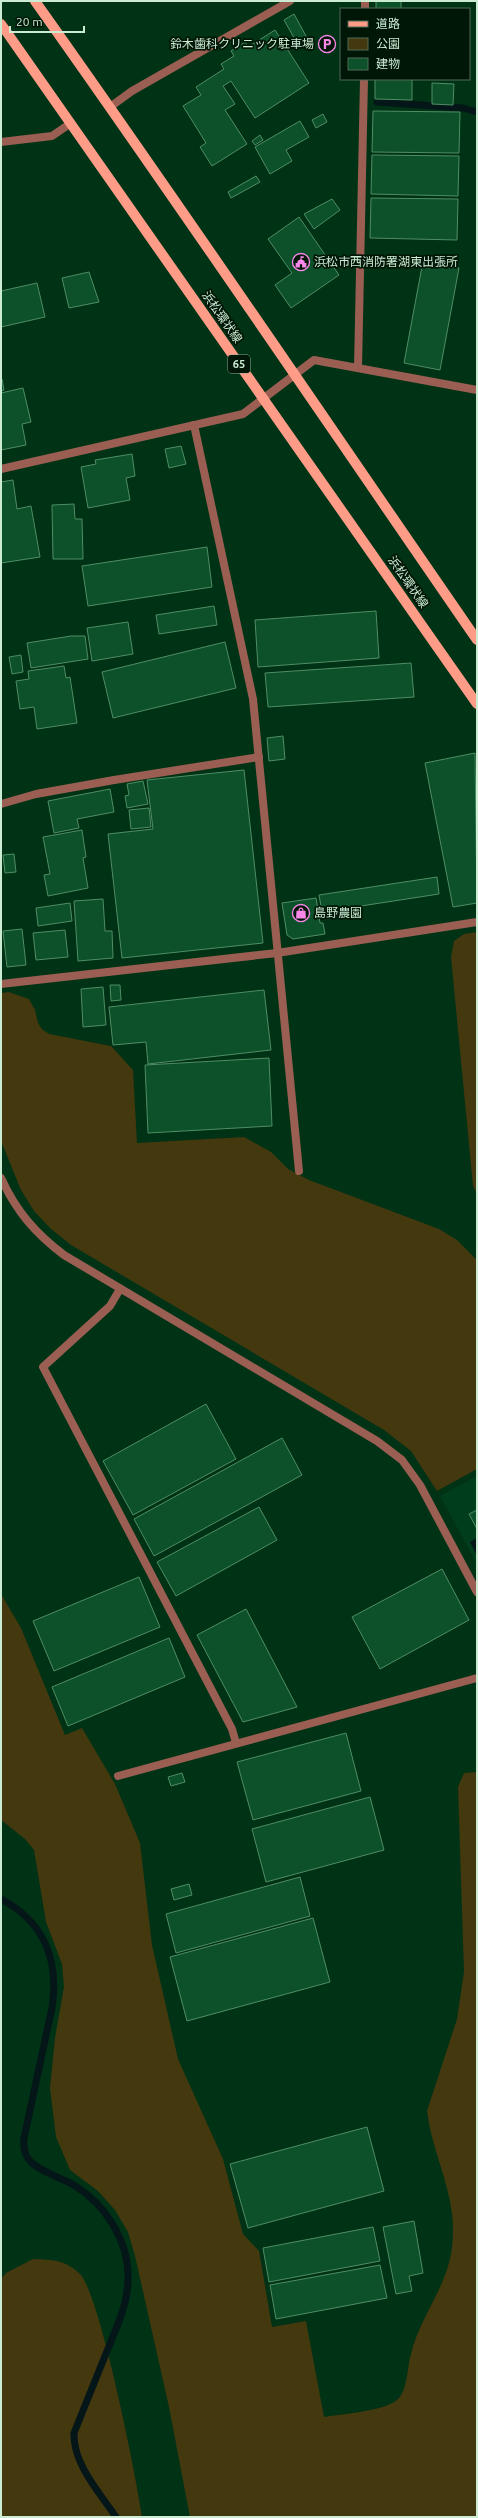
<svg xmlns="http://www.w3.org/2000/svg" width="478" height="2518" viewBox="0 0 478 2518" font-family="Ubuntu,'Noto Sans JP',sans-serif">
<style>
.built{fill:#003d1c}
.green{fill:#44380f}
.water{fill:#051619}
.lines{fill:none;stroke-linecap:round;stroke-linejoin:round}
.stream{stroke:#051619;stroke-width:7}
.building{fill:#0d512b;stroke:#4f8d63}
.service{stroke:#9a5f52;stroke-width:8}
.minor{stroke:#9a5f52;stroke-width:8}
.tertiary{stroke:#9a5f52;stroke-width:8}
.primary{stroke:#fe9c87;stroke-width:10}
.labels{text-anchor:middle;stroke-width:3.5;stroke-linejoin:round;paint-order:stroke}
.shield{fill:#001607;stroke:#8eab96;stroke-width:1}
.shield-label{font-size:11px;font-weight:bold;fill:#cbebd3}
.poi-label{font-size:12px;fill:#cbebd3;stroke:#001607;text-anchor:start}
.street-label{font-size:12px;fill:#cbebd3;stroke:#001607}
</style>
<rect width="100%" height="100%" fill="#003215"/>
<!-- built -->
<polygon class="built" points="477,1476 477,1564 440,1496"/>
<!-- green -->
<g class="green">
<polygon points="477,932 477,1194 473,1186 451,957 454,941 464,934"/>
<polygon points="9,992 29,999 35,1010 38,1023 42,1029 49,1034 111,1046 133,1070 137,1143 244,1137 271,1152 288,1169 309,1180 439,1229 457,1240 477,1260 477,1469 437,1491 411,1451 384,1430 71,1245 51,1229 34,1211 21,1190 1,1141 1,993"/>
<path d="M1,1594L21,1628L65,1735L82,1728L115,1784L140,1843L152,1945L178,2059L223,2159L243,2234L259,2251L272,2327L306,2321L324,2417C342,2414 384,2411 397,2400C408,2391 407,2366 411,2354C419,2320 442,2293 450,2259C453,2245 454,2229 452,2214C448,2179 431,2146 427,2111L457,2019L464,1972L458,1787L464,1773L477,1772V2517H190L169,2407L135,2256L128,2232L115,2210L98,2191L70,2170L56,2137L50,2088L55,2038L64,1987L62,1964L46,1922L34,1850L25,1839L1,1820Z"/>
<path d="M33,2259C53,2260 64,2259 80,2274C100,2294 137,2480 142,2517H1V2279L6,2273Z"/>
</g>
<!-- water -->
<polygon class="water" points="477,1538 477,1556 470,1542"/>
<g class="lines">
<!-- stream -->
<g class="stream">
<polyline points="377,102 463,108 477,112"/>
<path d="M1,1899C45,1922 59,1961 52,2008L24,2138C23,2147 24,2156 32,2163C42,2172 59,2177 72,2184C106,2204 130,2242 128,2282C127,2306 116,2329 107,2351C96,2379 85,2406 74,2433C73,2464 99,2492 116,2517"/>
</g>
</g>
<!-- building -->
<g class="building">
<rect x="376" y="1" width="25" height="8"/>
<polygon points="294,14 307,38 297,43 284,20"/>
<polygon points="275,30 309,83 255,118 231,81 223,86 235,104 225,110 247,144 212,166 200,147 206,143 183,106 201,95 196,87 224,69 221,64 234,56 231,51 245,42 248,47"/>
<polygon points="375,79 417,79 412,80 412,100 375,99"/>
<polygon points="432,83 454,84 453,105 432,104"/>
<polygon points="373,111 460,112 459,153 372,152"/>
<polygon points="323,114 327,122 316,128 312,120"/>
<polygon points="300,121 309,137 286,150 292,161 270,174 255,147"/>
<polygon points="260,135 263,140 255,145 252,141"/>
<polygon points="372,155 459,156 458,196 371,194"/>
<polygon points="256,176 260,182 231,198 228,192"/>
<polygon points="371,198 458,199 457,240 370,238"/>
<polygon points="332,199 340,210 314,229 304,214"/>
<polygon points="299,217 339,275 291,308 275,285 292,273 268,239"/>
<polygon points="423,261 459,268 440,370 404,363"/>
<polygon points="89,272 99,302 69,308 62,278"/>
<polygon points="37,283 45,317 1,327 1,291"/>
<polygon points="2,379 4,390 1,391 1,380"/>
<polygon points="23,388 31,422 22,424 26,445 1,450 1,393"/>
<polygon points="181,446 186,464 169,468 165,449"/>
<polygon points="132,454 135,476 126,478 130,500 88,508 81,467 96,464 95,460"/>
<polygon points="13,480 17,509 31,506 40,557 1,563 1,482"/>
<polygon points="74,504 75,519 82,519 83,559 53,559 52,505"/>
<polygon points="207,547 212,587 88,606 82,566"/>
<polygon points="214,606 217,625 159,634 156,615"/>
<polygon points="376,611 379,658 258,667 255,620"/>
<polygon points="128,622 133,654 92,661 87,628"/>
<polygon points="71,636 85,636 88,659 31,668 27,643"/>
<polygon points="225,642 236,688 113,718 102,672"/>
<polygon points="21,655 23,672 12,674 9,657"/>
<polygon points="411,663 414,697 268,707 265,673"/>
<polygon points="64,666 66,678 70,677 77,723 37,729 34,707 20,709 16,681 29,679 28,671"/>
<polygon points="283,736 285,759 269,761 267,738"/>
<polygon points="475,753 477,903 453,907 425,763"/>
<polygon points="244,770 263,943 122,958 108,834 153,829 147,780"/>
<polygon points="143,781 148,804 127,808 125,796 129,795 127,784"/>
<polygon points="110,789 114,812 77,819 79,828 54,833 48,801"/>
<polygon points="149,808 151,827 131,829 129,810"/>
<polygon points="82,830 86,857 83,858 88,888 48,896 44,875 50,874 43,837"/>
<polygon points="14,854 16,872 5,873 3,855"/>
<polygon points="437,877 439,894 322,912 319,895"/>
<polygon points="316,898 320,923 323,923 325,934 293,939 287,935 282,903"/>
<polygon points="103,899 105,931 112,931 113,958 78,961 74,901"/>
<polygon points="70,903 72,921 38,926 36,908"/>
<polygon points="22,929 26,965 7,967 3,931"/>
<polygon points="65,930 68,957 36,960 33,933"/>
<polygon points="110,985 120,985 121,1000 111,1001"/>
<polygon points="103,987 106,1025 83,1027 81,989"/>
<polygon points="264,990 271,1050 148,1064 146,1042 113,1045 109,1007"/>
<polygon points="269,1058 272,1126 148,1133 145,1065"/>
<polygon points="206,1404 236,1459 133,1515 103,1461"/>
<polygon points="282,1438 302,1475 154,1556 134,1519"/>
<polygon points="259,1507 277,1540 176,1596 157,1562"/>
<polygon points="477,1510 477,1529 469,1514"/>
<polygon points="442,1569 469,1620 380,1669 352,1617"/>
<polygon points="139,1577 160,1627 54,1671 33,1621"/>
<polygon points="246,1609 297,1707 243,1722 197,1635"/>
<polygon points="169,1638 185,1677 68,1726 52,1687"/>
<polygon points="346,1733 361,1791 253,1820 237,1762"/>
<polygon points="182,1773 185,1782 171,1786 168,1777"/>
<polygon points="370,1797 384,1850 266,1882 252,1829"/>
<polygon points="300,1877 310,1916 176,1953 166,1914"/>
<polygon points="189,1884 192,1895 174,1900 171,1889"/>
<polygon points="313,1918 330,1982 187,2021 170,1957"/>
<polygon points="367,2127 384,2191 248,2228 230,2164"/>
<polygon points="414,2221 423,2273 409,2276 412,2291 396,2294 383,2227"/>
<polygon points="373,2227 380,2261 269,2282 263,2248"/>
<polygon points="380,2265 387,2298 276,2319 270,2285"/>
</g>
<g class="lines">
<!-- service -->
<polyline class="service" points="1,804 36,794 114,780"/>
<!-- minor -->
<g class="minor">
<polyline points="365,9 365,1"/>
<polyline points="110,107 132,91 290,1"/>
<polyline points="1,142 52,136 71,123"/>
<polyline points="358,368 364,79"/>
<polyline points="194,425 253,699 299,1171"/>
<polyline points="1,469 243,414 314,360 477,390"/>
<polyline points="114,780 259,757"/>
<polyline points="1,984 277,953 477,922"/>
<polyline points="120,1289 110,1306 43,1367 232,1729 236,1743"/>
<polyline points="118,1776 477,1678"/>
</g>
<!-- tertiary -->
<path class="tertiary" d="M1,1178C16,1211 35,1233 64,1255L377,1441L402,1460L420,1485L477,1592"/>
<!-- primary -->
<g class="primary">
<path d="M35,1C185,212 330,427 477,640"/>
<polyline points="1,24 477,704"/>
</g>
</g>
<!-- icons -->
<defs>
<g id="parking-ring" transform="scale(0.9)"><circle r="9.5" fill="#001607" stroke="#f987e8" stroke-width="1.5"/><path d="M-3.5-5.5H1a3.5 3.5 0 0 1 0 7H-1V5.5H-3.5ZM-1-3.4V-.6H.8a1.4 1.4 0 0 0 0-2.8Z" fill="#f987e8"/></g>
<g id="civic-ring" transform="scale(0.9)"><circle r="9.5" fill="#001607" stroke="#f987e8" stroke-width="1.5"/><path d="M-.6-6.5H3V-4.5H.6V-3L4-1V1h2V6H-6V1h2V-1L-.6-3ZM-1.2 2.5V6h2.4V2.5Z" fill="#f987e8"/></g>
<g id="shop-ring" transform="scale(0.9)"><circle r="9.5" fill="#001607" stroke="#f987e8" stroke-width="1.5"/><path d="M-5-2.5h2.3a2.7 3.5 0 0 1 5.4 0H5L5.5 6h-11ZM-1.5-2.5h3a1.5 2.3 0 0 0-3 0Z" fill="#f987e8"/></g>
</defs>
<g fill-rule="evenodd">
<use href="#parking-ring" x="327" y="44"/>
<use href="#civic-ring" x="301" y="262"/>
<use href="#shop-ring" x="301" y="913"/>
</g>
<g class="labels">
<!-- shield labels -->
<rect class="shield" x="228" y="355" width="22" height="18" rx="3"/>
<g class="shield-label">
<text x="239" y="368">65</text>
</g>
<!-- poi labels -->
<g class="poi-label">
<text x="314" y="48" text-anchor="end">鈴木歯科クリニック駐車場</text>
<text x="314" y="266">浜松市西消防署湖東出張所</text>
<text x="314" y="917">島野農園</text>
</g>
<!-- street labels -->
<g class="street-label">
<text transform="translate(222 317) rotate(55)" y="4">浜松環状線</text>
<text transform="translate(408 582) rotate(55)" y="4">浜松環状線</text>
</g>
</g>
<!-- border -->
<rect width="478" height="2518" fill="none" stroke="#cbebd3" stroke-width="4"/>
<!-- legend -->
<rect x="340" y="8" width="130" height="72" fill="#001607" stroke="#516b59"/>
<rect x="348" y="21" width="20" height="6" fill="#fe9c87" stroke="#516b59"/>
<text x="376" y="28" font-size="12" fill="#cbebd3">道路</text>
<rect x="348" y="38" width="20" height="12" fill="#44380f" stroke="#516b59"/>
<text x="376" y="48" font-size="12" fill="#cbebd3">公園</text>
<rect x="348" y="58" width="20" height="12" fill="#0d512b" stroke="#516b59"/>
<text x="376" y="68" font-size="12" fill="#cbebd3">建物</text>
<!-- scale -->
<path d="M10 26v6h74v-6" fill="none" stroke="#cbebd3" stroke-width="2"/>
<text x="16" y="26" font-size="12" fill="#cbebd3" stroke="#001607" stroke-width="3" paint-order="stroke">20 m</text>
</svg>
